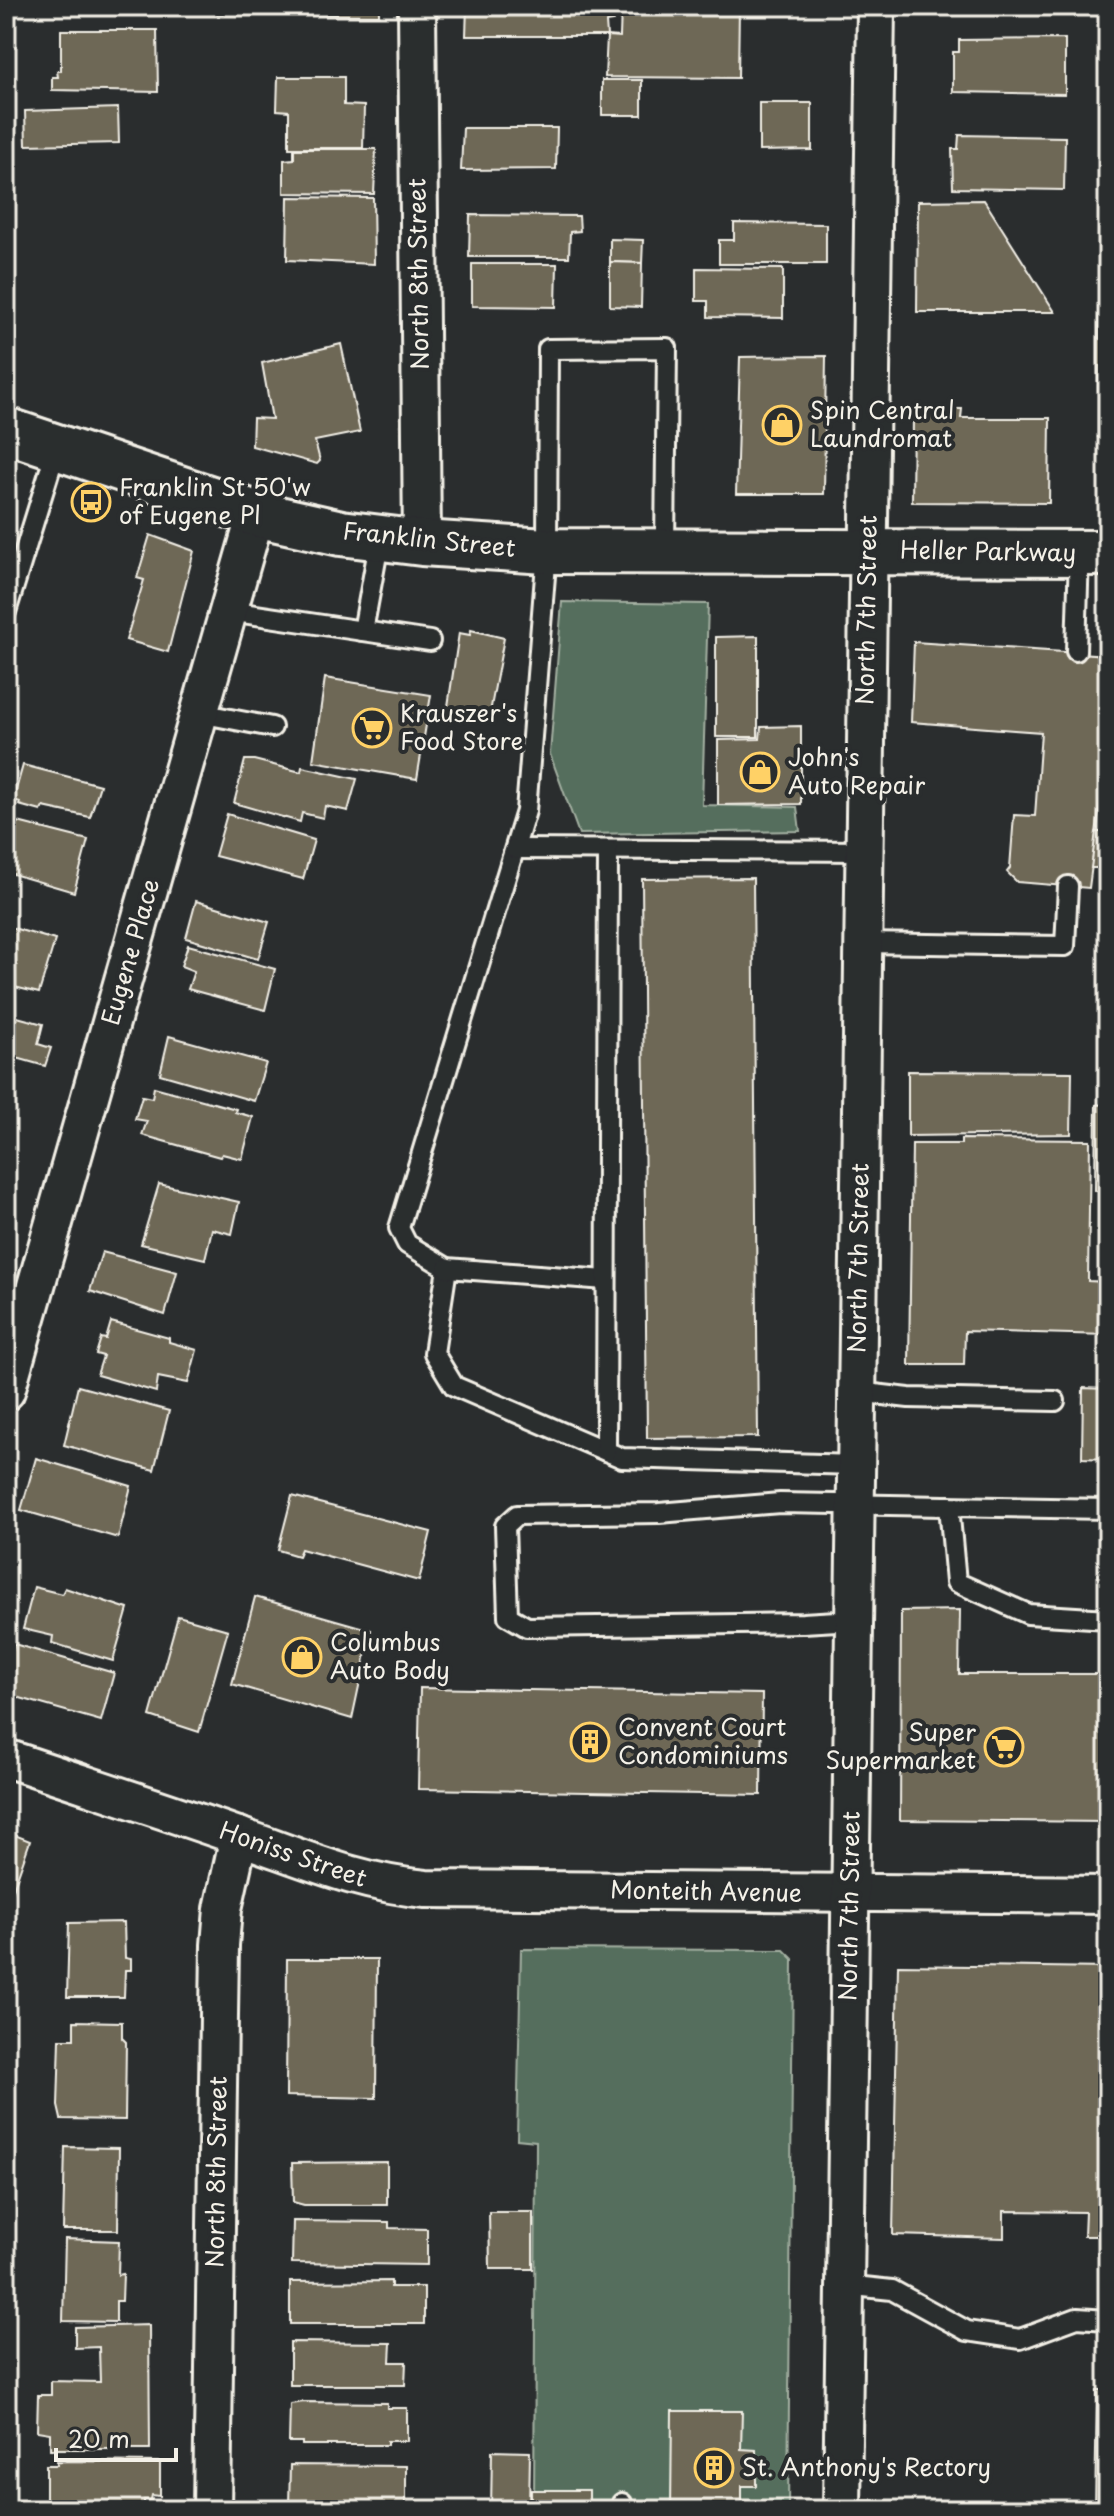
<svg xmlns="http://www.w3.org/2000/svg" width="1114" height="2516" viewBox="0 0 1114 2516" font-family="'Playpen Sans',sans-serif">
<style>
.green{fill:#546e5d;stroke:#a4b0a2;stroke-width:2}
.building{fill:#6e6757;stroke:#f4f1e8;stroke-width:2}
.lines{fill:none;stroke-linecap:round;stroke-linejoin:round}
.service-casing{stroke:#f4f1e8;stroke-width:24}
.minor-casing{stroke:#f4f1e8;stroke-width:42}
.secondary-casing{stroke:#f4f1e8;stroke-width:50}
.service{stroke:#2a2d2e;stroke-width:18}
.minor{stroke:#2a2d2e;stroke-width:36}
.secondary{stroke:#2a2d2e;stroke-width:44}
.labels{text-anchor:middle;stroke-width:8;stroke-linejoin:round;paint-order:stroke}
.street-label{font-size:24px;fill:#f4f1e8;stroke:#2a2d2e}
.poi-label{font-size:24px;fill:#f4f1e8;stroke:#2a2d2e;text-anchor:start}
</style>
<rect width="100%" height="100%" fill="#2a2d2e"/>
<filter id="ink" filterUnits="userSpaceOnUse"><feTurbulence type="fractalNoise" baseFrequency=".0125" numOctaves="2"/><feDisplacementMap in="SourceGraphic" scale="16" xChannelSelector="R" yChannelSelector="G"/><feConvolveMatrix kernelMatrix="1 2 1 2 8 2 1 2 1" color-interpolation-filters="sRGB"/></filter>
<g filter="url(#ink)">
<!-- green -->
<g class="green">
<polygon points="562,602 708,604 702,805 797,807 800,831 579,834 550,754"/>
<polygon points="521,1949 784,1950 793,1959 788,2510 534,2510 536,2141 517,2139"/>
</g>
<!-- building -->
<g class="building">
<polygon points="217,6 379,6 379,15 217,14"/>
<polygon points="467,6 613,6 613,21 606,22 607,36 466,36"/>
<polygon points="645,6 739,6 738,78 605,77 607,36 620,37 621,8 645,8"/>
<polygon points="61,30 157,30 158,92 52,90 52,77 58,77 57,71 61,71"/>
<polygon points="1065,39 1065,94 953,92 953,52 959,52 959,40"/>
<polygon points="278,77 344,77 344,105 364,106 363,148 289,148 289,111 277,110"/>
<rect x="602" y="80" width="40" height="35"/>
<polygon points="759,103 812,103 812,150 759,151"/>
<polygon points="118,108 119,143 26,145 25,111"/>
<polygon points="463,128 557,128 556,169 461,170"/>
<polygon points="959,135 1065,137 1064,190 953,188 952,149 958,149"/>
<polygon points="294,149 376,149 374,194 284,193 284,160 294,159"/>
<polygon points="288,197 373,198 374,264 287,260"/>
<polygon points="984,200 1055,312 917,312 918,201"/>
<polygon points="470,215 579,216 580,231 570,232 569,257 469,257"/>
<polygon points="734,223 826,224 826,264 719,264 719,240 734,240"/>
<polygon points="610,239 643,240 642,263 610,262"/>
<polygon points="610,262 642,263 641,307 610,306"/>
<polygon points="472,264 557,264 556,307 472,306"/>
<polygon points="696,268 783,269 783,318 708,317 708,301 696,301"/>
<polygon points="1099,293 1108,293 1108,437 1098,437"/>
<polygon points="341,344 360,432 315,441 320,461 317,464 252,446 253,418 272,419 262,363"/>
<polygon points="826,356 824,494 736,494 740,357"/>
<polygon points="945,409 962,409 961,418 1050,418 1049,503 912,502 913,416 945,416"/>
<polygon points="150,535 194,551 168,652 126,640 144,580 137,578"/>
<polygon points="471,630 504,638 489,718 447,713 459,633 470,635"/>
<polygon points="758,636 758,737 716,737 716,637"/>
<polygon points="914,642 1108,655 1108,742 1089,888 1017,882 1007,872 1010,868 1014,815 1035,816 1041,732 911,722"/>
<polygon points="325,678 431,695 417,779 313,761"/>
<polygon points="801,726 801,804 718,805 718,740 760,739 761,727"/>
<polygon points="245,760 254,760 301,772 302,767 357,779 348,811 325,806 323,818 302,813 300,822 234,803"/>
<polygon points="23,765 100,785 90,817 43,807 41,811 19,805 20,802 13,800"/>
<polygon points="227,814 314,840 303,879 215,856"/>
<polygon points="6,819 88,840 74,892 6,872"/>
<polygon points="1096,832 1108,832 1108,868 1091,868"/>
<polygon points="753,878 758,1437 647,1438 642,879"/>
<polygon points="196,901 269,922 258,959 186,938"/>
<polygon points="6,926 55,940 39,993 6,985"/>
<polygon points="188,945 275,969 265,1010 188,989 194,971 181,966"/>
<polygon points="6,1014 43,1024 38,1044 51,1048 45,1066 6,1055"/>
<polygon points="169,1036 266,1063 254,1101 160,1074"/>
<polygon points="908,1071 1072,1072 1071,1134 908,1136"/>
<polygon points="154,1087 236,1109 235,1112 253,1117 242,1159 222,1154 220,1157 142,1135 147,1121 135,1119 142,1096 152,1098"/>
<polygon points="1108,1104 1108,1191 1095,1191 1096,1105"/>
<polygon points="961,1139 1090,1140 1088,1281 1108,1282 1108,1335 965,1331 964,1365 909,1365 912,1144 961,1144"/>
<polygon points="159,1184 239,1202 232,1234 212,1229 205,1259 141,1244"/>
<polygon points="102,1252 177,1272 165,1315 90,1291"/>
<polygon points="111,1322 169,1338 169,1342 197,1350 188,1383 158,1377 156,1392 97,1375 103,1356 96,1354 101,1338 106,1339"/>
<polygon points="78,1386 169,1411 154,1470 64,1445"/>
<polygon points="1083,1388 1108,1389 1108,1459 1082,1458"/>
<polygon points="36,1458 131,1486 118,1538 21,1510"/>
<polygon points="292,1496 431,1532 419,1581 301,1549 298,1556 278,1550"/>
<polygon points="34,1587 62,1594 65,1588 128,1609 113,1661 52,1643 53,1636 23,1629"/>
<polygon points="255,1597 371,1630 352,1719 232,1684"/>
<polygon points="960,1610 959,1674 1108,1674 1108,1822 900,1820 901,1611"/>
<polygon points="178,1616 228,1630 199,1732 150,1716"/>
<polygon points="14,1644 114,1673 101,1721 6,1694 6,1676"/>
<polygon points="420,1688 762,1694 761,1795 418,1789"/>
<polygon points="6,1825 9,1826 7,1832 30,1841 6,1910"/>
<polygon points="124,1922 125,1958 131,1959 131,1970 125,1970 124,1997 67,1997 69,1923"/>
<polygon points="287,1959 377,1959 376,2098 286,2096"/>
<polygon points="898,1965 1108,1968 1108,2236 1084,2236 1085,2212 1004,2211 1004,2238 893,2235"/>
<polygon points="74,2021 122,2022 122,2038 126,2042 125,2120 61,2119 58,2106 60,2039 74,2039"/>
<polygon points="65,2147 119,2148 118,2230 63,2230"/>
<polygon points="387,2162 387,2205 304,2205 293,2202 292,2163"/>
<polygon points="489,2212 533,2212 533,2269 490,2269"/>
<polygon points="293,2221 389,2222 389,2228 427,2229 427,2265 292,2263"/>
<polygon points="65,2239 119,2241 118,2275 123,2274 122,2301 116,2301 116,2322 63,2321"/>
<polygon points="391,2281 391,2287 424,2287 424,2324 290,2324 290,2282"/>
<polygon points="149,2325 150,2449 50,2449 50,2433 37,2431 38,2395 51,2395 51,2381 100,2382 99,2347 75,2348 75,2327"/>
<polygon points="6,2337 10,2337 11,2376 6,2376"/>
<polygon points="290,2342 391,2343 390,2362 406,2362 405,2385 290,2385"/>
<polygon points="1097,2390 1108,2390 1108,2510 1095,2510"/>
<polygon points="304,2402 387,2403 387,2408 407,2408 407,2441 387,2441 387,2445 302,2445 302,2442 289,2442 290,2404"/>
<polygon points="672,2411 742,2411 741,2449 756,2450 756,2486 742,2486 742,2510 671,2510"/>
<polygon points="492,2451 530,2452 529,2510 491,2510"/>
<polygon points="57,2461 160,2462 160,2496 152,2495 151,2500 144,2500 144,2509 46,2508 46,2465 57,2465"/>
<polygon points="290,2465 406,2466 406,2506 289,2506"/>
<rect x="531" y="2490" width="58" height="20"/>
</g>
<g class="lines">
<!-- service casing -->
<g class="service-casing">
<g id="service">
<polyline points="665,550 667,348 548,349 547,551 526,811 399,1228 407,1244 447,1268 434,1353 454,1386 622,1458 856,1465"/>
<polyline points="229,611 363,631 380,538"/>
<polyline points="6,612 57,447"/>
<polyline points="363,631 430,641"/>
<polyline points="1076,651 1079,553"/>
<polyline points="199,713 272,727"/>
<polyline points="515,849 864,851"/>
<polyline points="863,943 1065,946 1068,886"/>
<polyline points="447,1268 606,1280"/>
<polyline points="857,1392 909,1398 1055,1401"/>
<polyline points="606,1451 608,850"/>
<polyline points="949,1506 956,1582 1028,1614 1108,1619"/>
<polyline points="854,1620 803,1623 527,1627 508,1616 505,1526 517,1515 659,1513 780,1503 1108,1509"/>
<polyline points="845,2285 892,2290 967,2331 1020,2339 1077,2318 1108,2320"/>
<polyline points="622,2510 622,2503"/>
</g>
</g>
<!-- minor casing -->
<g class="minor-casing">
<g id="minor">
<polyline points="417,6 422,543"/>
<polyline points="6,1391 256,514"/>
<path d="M6,1758C83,1784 161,1809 238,1836C303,1858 357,1883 426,1889L1108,1895"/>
<polyline points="212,2510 220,1945 223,1909 239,1836"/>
<polyline points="842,2510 876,6"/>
</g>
</g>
<!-- secondary casing -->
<g class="secondary-casing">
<polyline id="secondary" points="6,430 256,514 341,533 422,543 547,551 1108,553"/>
</g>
<!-- service -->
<use href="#service" class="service"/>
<!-- minor -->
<use href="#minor" class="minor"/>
<!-- secondary -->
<use href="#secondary" class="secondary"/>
</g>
</g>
<!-- icons -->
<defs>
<g id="shop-ring" transform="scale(2)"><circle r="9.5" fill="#2a2d2e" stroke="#ffd166" stroke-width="1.5"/><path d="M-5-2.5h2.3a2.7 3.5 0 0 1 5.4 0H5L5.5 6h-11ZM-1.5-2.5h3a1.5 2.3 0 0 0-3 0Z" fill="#ffd166"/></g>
<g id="bus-ring" transform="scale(2)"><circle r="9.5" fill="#2a2d2e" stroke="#ffd166" stroke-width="1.5"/><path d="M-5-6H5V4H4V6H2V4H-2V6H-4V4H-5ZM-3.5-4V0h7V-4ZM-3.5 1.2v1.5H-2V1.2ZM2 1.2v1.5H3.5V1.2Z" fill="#ffd166"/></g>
<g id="supermarket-ring" transform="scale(2)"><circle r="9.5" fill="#2a2d2e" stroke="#ffd166" stroke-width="1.5"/><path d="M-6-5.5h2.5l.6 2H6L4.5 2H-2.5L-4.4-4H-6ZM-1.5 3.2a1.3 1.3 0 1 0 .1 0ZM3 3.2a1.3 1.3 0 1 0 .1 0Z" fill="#ffd166"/></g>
<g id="building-ring" transform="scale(2)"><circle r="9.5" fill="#2a2d2e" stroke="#ffd166" stroke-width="1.5"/><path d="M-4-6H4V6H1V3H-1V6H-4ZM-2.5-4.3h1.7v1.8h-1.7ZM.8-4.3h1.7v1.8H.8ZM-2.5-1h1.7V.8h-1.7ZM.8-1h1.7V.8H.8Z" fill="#ffd166"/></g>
</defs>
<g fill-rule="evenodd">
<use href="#shop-ring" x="782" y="425"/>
<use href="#bus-ring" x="91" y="502"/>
<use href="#supermarket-ring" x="372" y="728"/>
<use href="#shop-ring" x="760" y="772"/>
<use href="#shop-ring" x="302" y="1657"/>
<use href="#building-ring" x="590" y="1742"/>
<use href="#supermarket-ring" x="1004" y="1747"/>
<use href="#building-ring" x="714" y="2468"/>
</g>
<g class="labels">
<!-- street labels -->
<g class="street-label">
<text transform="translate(419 274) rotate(-91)" y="8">North 8th Street</text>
<text transform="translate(429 540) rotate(6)" y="8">Franklin Street</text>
<text transform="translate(988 552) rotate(1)" y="8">Heller Parkway</text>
<text transform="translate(867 610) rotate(-89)" y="8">North 7th Street</text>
<text transform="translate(131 952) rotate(-74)" y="8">Eugene Place</text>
<text transform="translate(859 1258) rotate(-89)" y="8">North 7th Street</text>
<text transform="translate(293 1855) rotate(19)" y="8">Honiss Street</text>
<text transform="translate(706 1892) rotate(1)" y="8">Monteith Avenue</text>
<text transform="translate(850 1906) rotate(-89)" y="8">North 7th Street</text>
<text transform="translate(217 2172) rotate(-89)" y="8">North 8th Street</text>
</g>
<!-- poi labels -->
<g class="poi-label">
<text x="810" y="419">Spin Central<tspan x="810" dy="28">Laundromat</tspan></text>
<text x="119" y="496">Franklin St 50'w<tspan x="119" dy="28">of Eugene Pl</tspan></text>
<text x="400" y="722">Krauszer's<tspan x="400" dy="28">Food Store</tspan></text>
<text x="788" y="766">John's<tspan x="788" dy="28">Auto Repair</tspan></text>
<text x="330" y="1651">Columbus<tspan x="330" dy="28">Auto Body</tspan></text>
<text x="618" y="1736">Convent Court<tspan x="618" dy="28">Condominiums</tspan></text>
<text x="976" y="1741" text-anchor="end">Super<tspan x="976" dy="28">Supermarket</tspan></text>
<text x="742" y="2476">St. Anthony's Rectory</text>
</g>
</g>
<!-- margin -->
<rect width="1114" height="2516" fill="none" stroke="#2a2d2e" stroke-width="32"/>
<rect x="16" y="16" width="1082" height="2484" fill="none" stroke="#f4f1e8" stroke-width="3" filter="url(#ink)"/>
<!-- scale -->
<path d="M56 2448v12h120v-12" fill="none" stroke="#f4f1e8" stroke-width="4"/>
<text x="68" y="2448" font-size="24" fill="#f4f1e8" stroke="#2a2d2e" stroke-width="6" paint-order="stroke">20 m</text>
</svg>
